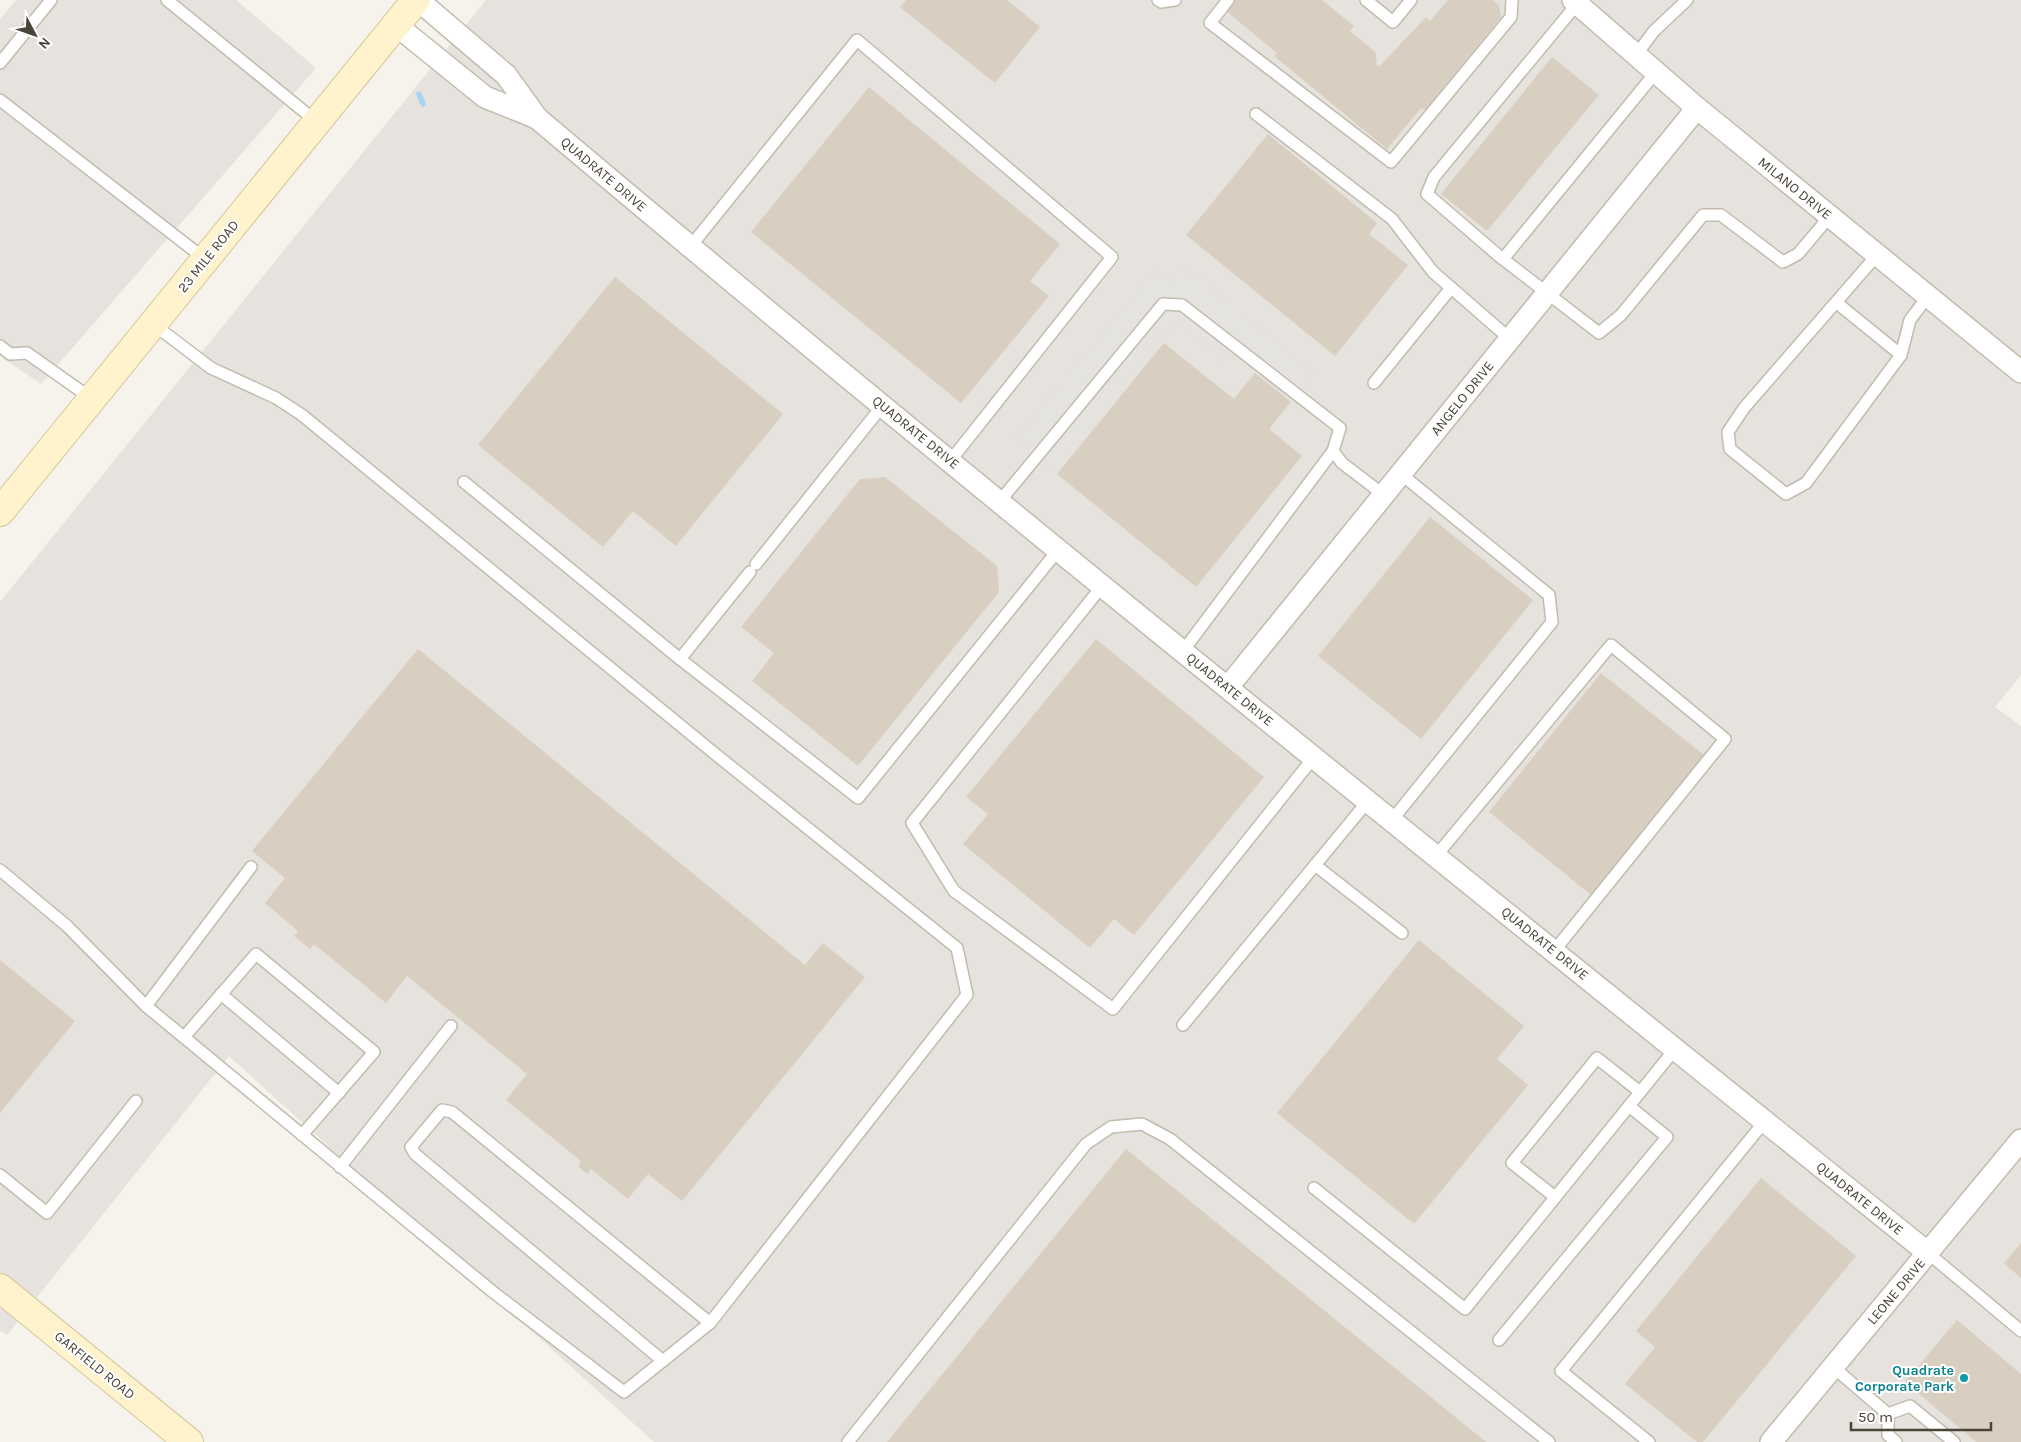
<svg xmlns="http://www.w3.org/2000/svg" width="2021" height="1442" viewBox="0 0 2021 1442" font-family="Karla,sans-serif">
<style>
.industrial{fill:#e6e2dd}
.parking{fill:#e5e3e0}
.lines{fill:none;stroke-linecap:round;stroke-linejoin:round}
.stream{stroke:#a9d4f2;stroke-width:5.5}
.building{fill:#d8cfc1}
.lane-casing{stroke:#c2bbae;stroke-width:14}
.street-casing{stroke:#c2bbae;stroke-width:24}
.secondary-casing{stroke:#d6c79b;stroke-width:30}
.lane{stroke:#fff;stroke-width:11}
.street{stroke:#fff;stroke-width:21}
.secondary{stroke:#fff3cd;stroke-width:28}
.culture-dot{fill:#0f9aa8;stroke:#fff;stroke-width:2}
.labels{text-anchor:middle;stroke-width:4;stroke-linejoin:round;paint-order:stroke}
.street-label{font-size:14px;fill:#4b4439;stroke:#fff}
.culture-label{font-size:14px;font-weight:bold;fill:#0d838f;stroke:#fff;text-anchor:end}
</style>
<rect width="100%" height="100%" fill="#f6f3ec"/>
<!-- industrial -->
<g class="industrial">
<polygon points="16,0 236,0 316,68 41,384 0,356 0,19"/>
<polygon points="486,0 2021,0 2021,675 1995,707 2021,726 2021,1442 654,1442 229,1056 7,1335 0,1330 0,602"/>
</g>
<!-- parking -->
<polygon class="parking" points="1182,265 1313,371 1292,397 1232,350 1223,361 1175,322 1054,471 1015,439 1153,270 1168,281"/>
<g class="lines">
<!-- stream -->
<polyline class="stream" points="419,94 423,104"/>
</g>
<!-- building -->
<g class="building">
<polygon points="906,0 1007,0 1040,27 995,83 900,7"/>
<polygon points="1235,0 1322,0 1354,26 1350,31 1375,52 1377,61 1375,64 1379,67 1426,17 1430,21 1448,0 1493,0 1499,5 1501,17 1425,110 1421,108 1387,149 1274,56 1277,53 1226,11"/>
<polygon points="1552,57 1599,95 1487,231 1441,194"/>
<polygon points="869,87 1060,244 1030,281 1049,296 961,403 751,232"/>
<polygon points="1268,134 1377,223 1369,234 1408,265 1335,356 1186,235"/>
<polygon points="615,277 783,414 676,546 633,511 603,547 478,445"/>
<polygon points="1164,343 1234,399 1255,373 1291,402 1269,429 1302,456 1196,587 1057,474"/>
<polygon points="885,477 997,566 999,592 858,766 752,681 774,653 741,627 860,479"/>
<polygon points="1430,517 1533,600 1421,739 1318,656"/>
<polygon points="1096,639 1264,777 1134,935 1114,919 1090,948 963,844 988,814 966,797"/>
<polygon points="418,649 805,965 823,943 865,977 682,1201 648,1174 628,1199 591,1169 587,1174 578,1166 581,1161 506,1100 527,1074 407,976 386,1003 314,944 310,949 294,936 298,931 265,903 285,878 252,851"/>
<polygon points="1601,673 1704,755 1591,895 1489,812"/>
<polygon points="1419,940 1524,1026 1497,1059 1528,1085 1414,1224 1277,1113"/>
<polygon points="0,960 75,1021 0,1113"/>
<polygon points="1126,1149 1486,1442 887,1442"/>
<polygon points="1761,1178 1856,1256 1703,1442 1697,1442 1625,1384 1655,1347 1636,1331"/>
<polygon points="2021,1243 2021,1278 2004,1263"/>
<polygon points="1957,1320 2021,1374 2021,1442 1976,1442 1905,1382"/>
</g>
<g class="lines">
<!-- lane casing -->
<g class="lane-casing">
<g id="lane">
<polyline points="167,0 317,122"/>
<polyline points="1158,0 1161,2 1175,0"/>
<polyline points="1228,0 1210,23 1391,162 1511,17 1512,0"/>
<polyline points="1366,0 1393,22 1411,0"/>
<polyline points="1577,4 1434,177 1427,194 1499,256 1599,333 1621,315 1703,215 1721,215 1783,262 1798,254 1830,216"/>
<polyline points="1636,55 1654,31 1687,0"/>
<polyline points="0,63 51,0"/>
<polyline points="0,100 205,259"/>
<polyline points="1256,114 1392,219 1433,272 1510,339"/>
<polyline points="690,247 857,40 1112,257 951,460"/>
<polyline points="1877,255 1744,408 1728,432 1730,449 1786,494 1806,483 1901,355 1910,320 1928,296"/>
<polyline points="1503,259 1656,72"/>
<polyline points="1837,303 1901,355"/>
<polyline points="0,346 10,354 27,353 92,399"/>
<polyline points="1374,383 1451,288"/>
<polyline points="464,482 680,659"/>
<polyline points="1000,501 1163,304 1182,305 1340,428 1333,451 1342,463 1384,495"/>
<polyline points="756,564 883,405"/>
<polyline points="750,572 680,659 858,798 1059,549"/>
<polyline points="1103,585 912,823 954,891 1113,1009 1314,757"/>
<polyline points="1183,651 1333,451"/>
<polyline points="1392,820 1552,622 1549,595 1401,474"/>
<polyline points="1436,856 1611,645 1725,739 1554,951"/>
<polyline points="1315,865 1402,933"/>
<polyline points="0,870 67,926 146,1006 493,1292 624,1392 710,1323 967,995 957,948 714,753 302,415 276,398 211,368 153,324"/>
<polyline points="221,994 339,1093"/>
<polyline points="146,1006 251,867"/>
<polyline points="1183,1025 1368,801"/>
<polyline points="184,1037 256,954 374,1052 302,1135"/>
<polyline points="340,1167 451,1026"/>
<polyline points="0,1175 47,1213 136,1101"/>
<polyline points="1314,1188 1465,1309 1675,1049"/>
<polyline points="1555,1197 1512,1163 1597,1058 1640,1092"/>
<polyline points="1928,1253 2021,1331"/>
<polyline points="1499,1340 1667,1137 1629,1106"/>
<polyline points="663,1361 415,1154 411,1147 442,1110 452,1112 710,1323"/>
<polyline points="1833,1367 1888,1414 1910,1406 1954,1442"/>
<polyline points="1888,1414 1888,1435 1896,1442"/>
<polyline points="848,1442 1086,1144 1111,1127 1142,1124 1170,1139 1549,1442"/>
<polyline points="1649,1442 1561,1371 1765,1121"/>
</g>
</g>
<!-- street casing -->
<g class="street-casing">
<g id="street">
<polyline points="1573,0 1697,108 2021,372"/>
<polyline points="396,25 485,97 537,118 506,75 418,0"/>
<path d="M537,118C994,504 1462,877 1928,1253"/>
<polyline points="1228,687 1697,108"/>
<polyline points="1771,1442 2021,1140"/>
</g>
</g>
<!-- secondary casing -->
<g class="secondary-casing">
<g id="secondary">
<polyline points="0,512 416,0"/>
<polyline points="0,1288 189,1442"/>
</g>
</g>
<!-- lane -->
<use href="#lane" class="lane"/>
<!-- street -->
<use href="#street" class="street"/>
<!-- secondary -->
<use href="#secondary" class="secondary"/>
</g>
<!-- markers -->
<circle class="culture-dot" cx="1964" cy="1378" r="5"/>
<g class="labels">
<!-- street labels -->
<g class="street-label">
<text transform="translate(604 174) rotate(40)" y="5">QUADRATE DRIVE</text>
<text transform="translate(1795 188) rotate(39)" y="5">MILANO DRIVE</text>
<text transform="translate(208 256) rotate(-51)" y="5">23 MILE ROAD</text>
<text transform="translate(1462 398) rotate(-51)" y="5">ANGELO DRIVE</text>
<text transform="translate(916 432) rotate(39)" y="5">QUADRATE DRIVE</text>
<text transform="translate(1230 689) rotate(39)" y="5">QUADRATE DRIVE</text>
<text transform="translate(1545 943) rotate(39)" y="5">QUADRATE DRIVE</text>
<text transform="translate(1860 1198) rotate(39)" y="5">QUADRATE DRIVE</text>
<text transform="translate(1896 1291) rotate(-50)" y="5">LEONE DRIVE</text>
<text transform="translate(95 1365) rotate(39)" y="5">GARFIELD ROAD</text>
</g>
<!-- culture labels -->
<g class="culture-label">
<text x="1954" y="1375">Quadrate<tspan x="1954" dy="16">Corporate Park</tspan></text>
</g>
</g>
<!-- north arrow -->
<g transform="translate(35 35) rotate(131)" stroke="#ffffff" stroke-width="4" paint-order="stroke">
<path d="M0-4L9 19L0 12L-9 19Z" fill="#4b4439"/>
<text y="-8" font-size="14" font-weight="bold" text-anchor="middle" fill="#4b4439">N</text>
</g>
<!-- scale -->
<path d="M1851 1422v8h140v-8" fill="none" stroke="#4b4439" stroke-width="2.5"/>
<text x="1858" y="1422" font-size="15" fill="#4b4439" stroke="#ffffff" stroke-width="4" paint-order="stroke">50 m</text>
</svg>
